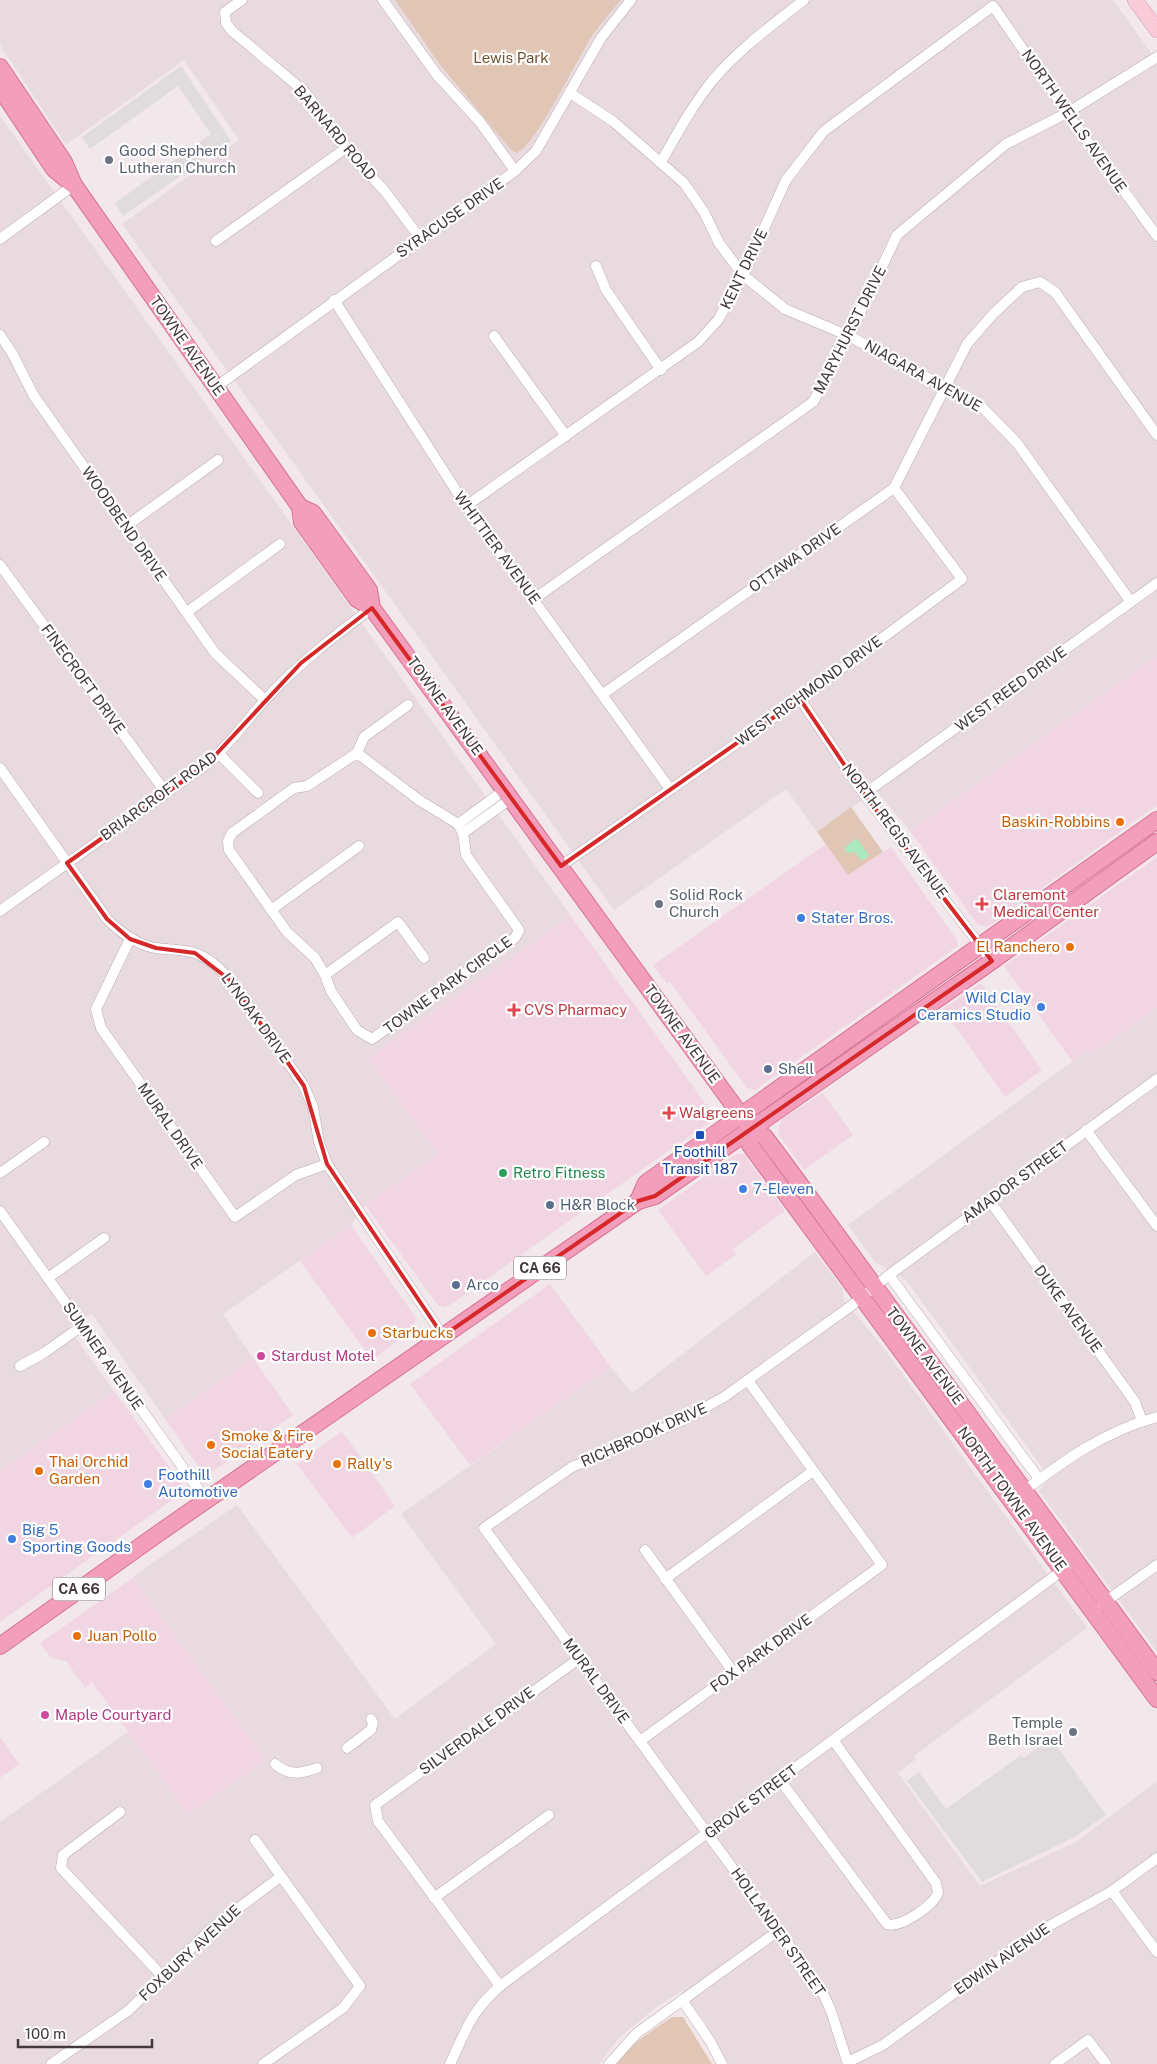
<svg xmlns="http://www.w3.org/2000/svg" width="1157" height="2064" viewBox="0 0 1157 2064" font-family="'Public Sans',sans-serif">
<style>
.residential{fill:#e9dae0}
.commercial{fill:#f2d5e3}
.green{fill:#e2c6b5}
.parking{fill:#e0dcde}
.water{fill:#aae8c0}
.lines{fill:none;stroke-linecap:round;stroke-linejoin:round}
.street-casing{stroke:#bcabb2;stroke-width:11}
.secondary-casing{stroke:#d09eae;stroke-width:16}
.primary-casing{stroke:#d77195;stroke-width:18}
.street{stroke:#fff;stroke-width:10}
.secondary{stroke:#f9cbd9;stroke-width:15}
.primary{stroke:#f39fbc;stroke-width:16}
.marked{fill:none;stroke:#d62828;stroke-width:4;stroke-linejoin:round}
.worship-dot{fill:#6b7280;stroke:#fff;stroke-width:2}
.food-dot{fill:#e8710a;stroke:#fff;stroke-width:2}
.health-dot{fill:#e0444e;stroke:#fff;stroke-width:2}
.shop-dot{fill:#3f7fe0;stroke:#fff;stroke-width:2}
.service-dot{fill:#5c6f8a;stroke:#fff;stroke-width:2}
.transit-dot{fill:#1a4fb4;stroke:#fff;stroke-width:2}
.leisure-dot{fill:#2e9e5b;stroke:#fff;stroke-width:2}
.hotel-dot{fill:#d1479c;stroke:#fff;stroke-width:2}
.labels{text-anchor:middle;stroke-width:4.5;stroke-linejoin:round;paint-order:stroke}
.shield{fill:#fff;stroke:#7c7377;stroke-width:1}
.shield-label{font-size:14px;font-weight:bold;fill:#44373d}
.park-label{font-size:15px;fill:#705431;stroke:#fff}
.street-label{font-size:15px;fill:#44373d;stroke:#fff}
.worship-label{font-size:15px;fill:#5b616d;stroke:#fff;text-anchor:start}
.food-label{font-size:15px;fill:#c56008;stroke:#fff;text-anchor:start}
.health-label{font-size:15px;fill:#be3a42;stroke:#fff;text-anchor:start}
.shop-label{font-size:15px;fill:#366cbe;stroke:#fff;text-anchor:start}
.service-label{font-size:15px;fill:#4e5e75;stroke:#fff;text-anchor:start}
.transit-label{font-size:15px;fill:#164399;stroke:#fff}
.leisure-label{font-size:15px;fill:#27864d;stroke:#fff;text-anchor:start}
.hotel-label{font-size:15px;fill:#b23c85;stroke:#fff;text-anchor:start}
</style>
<rect width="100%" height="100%" fill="#f2e8eb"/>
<!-- residential -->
<g class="residential">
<polygon points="0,0 1113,0 1157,61 1157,656 910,831 876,790 817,832 786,789 614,910 122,224 239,140 184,60 66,145 0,45"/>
<polygon points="0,116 571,916 369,1058 438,1154 365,1205 351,1225 223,1314 253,1358 165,1419 92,1314 68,1327 114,1391 0,1471"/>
<polygon points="1157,1008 1157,1652 1039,1491 1049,1477 906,1280 875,1262 848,1225 1088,1050 1092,1055"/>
<polygon points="815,1252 843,1289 843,1299 882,1346 1087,1628 914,1756 916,1759 898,1773 980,1886 1076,1842 1157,1781 1157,2064 729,2064 704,2021 682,1991 659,2005 618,2039 599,2064 0,2064 0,1822 128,1732 188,1814 265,1759 133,1578 135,1575 237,1505 395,1719 496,1644 401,1514 611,1367 632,1393"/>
</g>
<!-- commercial -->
<g class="commercial">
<polygon points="1157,656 1157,805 988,927 977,924 910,831"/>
<polygon points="826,844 848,875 891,847 957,940 958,946 755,1090 747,1088 670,982 667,984 653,965"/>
<polygon points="1157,857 1157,1008 1091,1055 1088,1050 1072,1061 1004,966"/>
<polygon points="571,916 712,1113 711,1121 450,1305 443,1307 437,1304 365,1205 438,1154 368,1058"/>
<polygon points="981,983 1042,1070 1005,1097 943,1009"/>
<polygon points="823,1093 853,1135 804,1170 779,1135 778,1129 782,1119"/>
<polygon points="736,1154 744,1154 785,1211 733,1249 737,1254 706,1276 658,1210"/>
<polygon points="351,1225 416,1318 414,1329 372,1360 300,1261"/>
<polygon points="550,1284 611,1367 470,1465 410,1384"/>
<polygon points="253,1358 293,1415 212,1472 202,1471 165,1419"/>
<polygon points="114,1391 181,1483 179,1495 0,1622 0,1471"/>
<polygon points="342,1431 395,1506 352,1538 297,1464"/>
<polygon points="133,1578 266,1760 188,1814 92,1682 85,1688 66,1661 51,1658 40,1643"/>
<polygon points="0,1737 19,1764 0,1778"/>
</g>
<!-- green -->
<g class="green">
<path d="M395,0H621C612,11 602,22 594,33C577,58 538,143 517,153L511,150L441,66Z"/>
<polygon points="851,807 883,852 848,875 817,832"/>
<path d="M672,2017H683L712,2064H617C631,2043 651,2031 672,2017Z"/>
</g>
<!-- parking -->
<g class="parking">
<polygon points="181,66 231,141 123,216 115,203 211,134 178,86 90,149 82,137"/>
<polygon points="1051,1738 1106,1815 1075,1837 982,1882 907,1781 919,1772 946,1809 1021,1755 1024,1758"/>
</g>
<!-- water -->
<polygon class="water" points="857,838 869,856 861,861 854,851 848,854 844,848"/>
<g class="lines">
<!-- street casing -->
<g class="street-casing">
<g id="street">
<polyline points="242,0 225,12 226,23 232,31 305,92 359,164 384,190 420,238"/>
<polyline points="383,0 437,75 480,122 515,171"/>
<polyline points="570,93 614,122 684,183 704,212 719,243 743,275 785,309 849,336 982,407 1017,443 1131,602"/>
<path d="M661,162C677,134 692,106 712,81C738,50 772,25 804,0"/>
<polyline points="0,239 74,185"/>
<polyline points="216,241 346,148"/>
<polyline points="596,266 606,290 661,370"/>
<polyline points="334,300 466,506 670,789"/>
<polyline points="0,335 12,353 34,396 215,653 265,700"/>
<polyline points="494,336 566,436"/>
<polyline points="216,387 515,171 536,151 601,38 631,0"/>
<polyline points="466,506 698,342 718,320 743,275 786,180 824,131 993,6 1067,113 1157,236"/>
<polyline points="125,527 218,460"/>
<polyline points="0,565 166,793"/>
<polyline points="534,599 813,402 849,336 897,235 1006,144 1067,113 1157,57"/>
<polyline points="187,612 280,544"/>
<polyline points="603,694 894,488 967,344 993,314 1022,287 1040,282 1055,292 1157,435"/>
<polyline points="800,699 864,794 992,961"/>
<polygon points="357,753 419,800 458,824 463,833 466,855 519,930 515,938 372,1039 357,1030 331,991 325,975 315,958 287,932 229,850 228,841 232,833 294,788 307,786"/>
<polyline points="357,753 364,737 408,705"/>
<polyline points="219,754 258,793"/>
<path d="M0,768L107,919C121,933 137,945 156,948C169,950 182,949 195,953C210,958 221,970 231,981L304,1086L313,1107L319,1142L327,1164L443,1336"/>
<polyline points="864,794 1157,583"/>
<polyline points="458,824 506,789"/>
<polyline points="463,833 512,798"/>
<polyline points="561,866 800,699 962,579 894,488"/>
<polyline points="271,910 359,846"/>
<path d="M0,911L207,764C229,745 246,721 266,699C298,664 334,636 372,608"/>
<polyline points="130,939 96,1009 101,1028 235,1217 296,1175 327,1164"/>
<polyline points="325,975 398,922 424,958"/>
<polyline points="1086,1130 1157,1226"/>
<polyline points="0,1173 44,1142"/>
<polyline points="990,1201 1135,1402 1142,1421"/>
<polyline points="0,1211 206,1500"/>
<polyline points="889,1275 1039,1479"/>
<polyline points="48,1278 104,1238"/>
<polyline points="20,1366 44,1353 82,1326"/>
<path d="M1021,1493C1064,1461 1104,1431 1157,1417"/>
<polyline points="645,1550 734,1673"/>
<polyline points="665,1579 813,1471"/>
<polyline points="1102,1604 1157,1565"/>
<polyline points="640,1741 882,1565 749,1382"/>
<polyline points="347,1748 371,1730 373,1723 371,1719"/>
<path d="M275,1764C290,1776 300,1774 317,1768"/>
<path d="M780,1780L887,1924C900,1929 934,1905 938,1893L936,1883L833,1740"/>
<polyline points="120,1812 63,1855 61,1868 164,1978"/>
<polyline points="255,1840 360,1986 343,2008 263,2064"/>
<polyline points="1112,1891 1157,1952"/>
<polyline points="434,1898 549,1815"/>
<polyline points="500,1986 378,1821 375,1805 580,1658"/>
<polyline points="682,2000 710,2041 722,2064"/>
<polyline points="848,2062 883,2045 1038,1932 1112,1891 1157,1858"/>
<polyline points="51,2064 128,2011 213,1927 280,1877"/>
<path d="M450,2064C467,2029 469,2014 500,1986L1067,1567"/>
<polyline points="609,2064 637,2033 778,1931"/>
<polyline points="848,2064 831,2011 821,1989 484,1528 572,1467 679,1422 724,1397 851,1306 889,1275 1157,1079"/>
<polyline points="1055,2064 1088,2040 1106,2064"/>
</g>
</g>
<!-- secondary casing -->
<g class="secondary-casing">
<polyline id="secondary" points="1135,0 1157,30"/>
</g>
<!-- primary casing -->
<g class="primary-casing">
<g id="primary">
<polyline points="0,67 64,162 74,185 300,507 302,522 357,599 372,608"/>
<polyline points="0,88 54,169 72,184"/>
<polyline points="300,507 313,513 369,590 372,608 750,1128 764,1136 788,1168 1157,1672"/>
<polyline points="750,1128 750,1145 1157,1699"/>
<polyline points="638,1201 646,1183 1157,820"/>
<polyline points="0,1646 159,1533 638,1201 655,1196 992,961 1157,842"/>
</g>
</g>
<!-- street -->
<use href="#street" class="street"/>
<!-- secondary -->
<use href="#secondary" class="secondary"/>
<!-- primary -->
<use href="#primary" class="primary"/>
</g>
<!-- marked area -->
<path class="marked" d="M372,608L561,866L800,699L864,794L992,961L655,1196L638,1201L443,1336L327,1164L304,1086L231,981L195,953L156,948L130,939L107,919L67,863L207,764L301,663Z"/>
<!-- markers -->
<g class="worship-dot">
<circle cx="109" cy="160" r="5"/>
<circle cx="659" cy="904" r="5"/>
<circle cx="1073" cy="1732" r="5"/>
</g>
<g class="food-dot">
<circle cx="1120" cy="822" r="5"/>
<circle cx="1070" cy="947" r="5"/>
<circle cx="372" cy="1333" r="5"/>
<circle cx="211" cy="1445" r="5"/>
<circle cx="337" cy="1464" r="5"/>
<circle cx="39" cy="1471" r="5"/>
<circle cx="77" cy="1636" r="5"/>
</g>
<g class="health-dot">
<path d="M979.5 896.5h5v5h5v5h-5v5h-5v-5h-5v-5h5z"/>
<path d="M511.5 1002.5h5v5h5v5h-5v5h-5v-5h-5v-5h5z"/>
<path d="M666.5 1105.5h5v5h5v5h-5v5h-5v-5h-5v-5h5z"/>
</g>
<g class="shop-dot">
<circle cx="801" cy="918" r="5"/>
<circle cx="1041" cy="1007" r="5"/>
<circle cx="743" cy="1189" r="5"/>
<circle cx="148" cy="1484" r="5"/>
<circle cx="12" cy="1539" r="5"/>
</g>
<g class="service-dot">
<circle cx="768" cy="1069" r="5"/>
<circle cx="550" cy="1205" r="5"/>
<circle cx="456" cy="1285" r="5"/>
</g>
<rect class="transit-dot" x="695" y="1130" width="10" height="10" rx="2.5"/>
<circle class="leisure-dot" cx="503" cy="1173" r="5"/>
<g class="hotel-dot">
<circle cx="261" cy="1356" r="5"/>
<circle cx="45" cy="1715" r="5"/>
</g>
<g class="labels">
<!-- shield labels -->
<g class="shield">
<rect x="514" y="1256.5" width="52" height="23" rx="4"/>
<rect x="53" y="1577.5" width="52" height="23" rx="4"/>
</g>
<g class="shield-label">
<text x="540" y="1273">CA 66</text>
<text x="79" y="1594">CA 66</text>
</g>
<!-- park labels -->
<g class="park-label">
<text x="511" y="63">Lewis Park</text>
</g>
<!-- street labels -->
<g class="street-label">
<text transform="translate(1074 121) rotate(55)" y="5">NORTH WELLS AVENUE</text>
<text transform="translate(335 133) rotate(50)" y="5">BARNARD ROAD</text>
<text transform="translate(450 218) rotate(-35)" y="5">SYRACUSE DRIVE</text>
<text transform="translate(744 269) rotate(-64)" y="5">KENT DRIVE</text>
<text transform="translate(850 330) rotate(-63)" y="5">MARYHURST DRIVE</text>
<text transform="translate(187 346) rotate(55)" y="5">TOWNE AVENUE</text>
<text transform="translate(923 376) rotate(29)" y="5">NIAGARA AVENUE</text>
<text transform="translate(124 524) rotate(55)" y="5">WOODBEND DRIVE</text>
<text transform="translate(497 548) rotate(54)" y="5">WHITTIER AVENUE</text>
<text transform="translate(795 558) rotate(-35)" y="5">OTTAWA DRIVE</text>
<text transform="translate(83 679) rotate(54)" y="5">FINECROFT DRIVE</text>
<text transform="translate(1011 689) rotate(-36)" y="5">WEST REED DRIVE</text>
<text transform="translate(809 691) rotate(-36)" y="5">WEST RICHMOND DRIVE</text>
<text transform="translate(445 706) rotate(54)" y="5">TOWNE AVENUE</text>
<text transform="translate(159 796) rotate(-36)" y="5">BRIARCROFT ROAD</text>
<text transform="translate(895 831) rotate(53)" y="5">NORTH REGIS AVENUE</text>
<text transform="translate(448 985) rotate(-36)" y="5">TOWNE PARK CIRCLE</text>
<text transform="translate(256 1018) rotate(54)" y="5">LYNOAK DRIVE</text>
<text transform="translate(682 1034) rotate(54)" y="5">TOWNE AVENUE</text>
<text transform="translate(170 1126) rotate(55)" y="5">MURAL DRIVE</text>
<text transform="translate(1015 1182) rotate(-36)" y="5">AMADOR STREET</text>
<text transform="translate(1068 1309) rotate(54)" y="5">DUKE AVENUE</text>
<text transform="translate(103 1356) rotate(55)" y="5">SUMNER AVENUE</text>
<text transform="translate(925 1356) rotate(53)" y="5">TOWNE AVENUE</text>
<text transform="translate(644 1435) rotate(-24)" y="5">RICHBROOK DRIVE</text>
<text transform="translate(1012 1499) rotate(54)" y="5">NORTH TOWNE AVENUE</text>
<text transform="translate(761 1653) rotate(-36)" y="5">FOX PARK DRIVE</text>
<text transform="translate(596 1681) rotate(54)" y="5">MURAL DRIVE</text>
<text transform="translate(477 1731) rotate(-36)" y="5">SILVERDALE DRIVE</text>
<text transform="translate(751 1802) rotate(-37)" y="5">GROVE STREET</text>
<text transform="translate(778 1932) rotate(55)" y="5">HOLLANDER STREET</text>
<text transform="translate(190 1953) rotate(-43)" y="5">FOXBURY AVENUE</text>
<text transform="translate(1002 1959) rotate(-35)" y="5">EDWIN AVENUE</text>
</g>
<!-- worship labels -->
<g class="worship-label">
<text x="119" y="156">Good Shepherd<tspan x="119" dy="17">Lutheran Church</tspan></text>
<text x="669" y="900">Solid Rock<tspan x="669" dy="17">Church</tspan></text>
<text x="1063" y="1728" text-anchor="end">Temple<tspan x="1063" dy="17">Beth Israel</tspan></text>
</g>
<!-- food labels -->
<g class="food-label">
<text x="1110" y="827" text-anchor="end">Baskin-Robbins</text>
<text x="1060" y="952" text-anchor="end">El Ranchero</text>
<text x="382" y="1338">Starbucks</text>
<text x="221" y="1441">Smoke &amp; Fire<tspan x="221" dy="17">Social Eatery</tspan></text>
<text x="49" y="1467">Thai Orchid<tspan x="49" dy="17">Garden</tspan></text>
<text x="347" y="1469">Rally's</text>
<text x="87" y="1641">Juan Pollo</text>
</g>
<!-- health labels -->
<g class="health-label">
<text x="993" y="900">Claremont<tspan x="993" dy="17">Medical Center</tspan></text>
<text x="524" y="1015">CVS Pharmacy</text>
<text x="679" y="1118">Walgreens</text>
</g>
<!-- shop labels -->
<g class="shop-label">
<text x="811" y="923">Stater Bros.</text>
<text x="1031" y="1003" text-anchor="end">Wild Clay<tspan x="1031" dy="17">Ceramics Studio</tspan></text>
<text x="753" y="1194">7-Eleven</text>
<text x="158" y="1480">Foothill<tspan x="158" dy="17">Automotive</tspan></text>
<text x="22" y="1535">Big 5<tspan x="22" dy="17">Sporting Goods</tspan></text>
</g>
<!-- service labels -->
<g class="service-label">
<text x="778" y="1074">Shell</text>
<text x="560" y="1210">H&amp;R Block</text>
<text x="466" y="1290">Arco</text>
</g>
<!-- transit labels -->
<g class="transit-label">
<text x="700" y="1157">Foothill<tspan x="700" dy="17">Transit 187</tspan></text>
</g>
<!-- leisure labels -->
<g class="leisure-label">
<text x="513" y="1178">Retro Fitness</text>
</g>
<!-- hotel labels -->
<g class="hotel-label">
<text x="271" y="1361">Stardust Motel</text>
<text x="55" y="1720">Maple Courtyard</text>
</g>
</g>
<!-- scale -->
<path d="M18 2039v8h134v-8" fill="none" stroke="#44373d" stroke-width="2.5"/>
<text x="25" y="2039" font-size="15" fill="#44373d" stroke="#ffffff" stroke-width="4" paint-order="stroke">100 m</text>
</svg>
